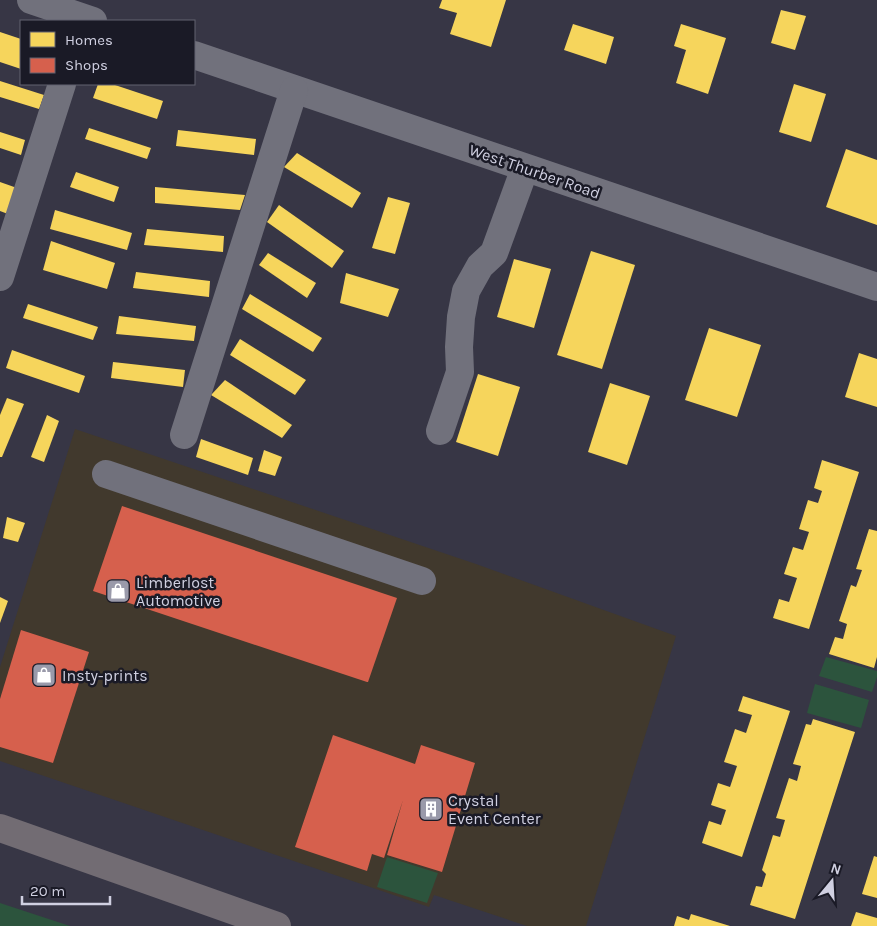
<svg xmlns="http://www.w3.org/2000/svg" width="877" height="926" viewBox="0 0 877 926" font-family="Karla,sans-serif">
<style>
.commercial{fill:#41392d}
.green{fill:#2c543d}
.homes{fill:#f6d55c}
.shops{fill:#d6604d}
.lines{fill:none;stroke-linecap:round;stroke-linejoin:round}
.minor{stroke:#71717c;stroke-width:28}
.major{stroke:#726c73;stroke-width:28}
.labels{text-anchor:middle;stroke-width:5;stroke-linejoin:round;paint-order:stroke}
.street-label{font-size:16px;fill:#d0d0e1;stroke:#1a1a26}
.poi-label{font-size:16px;fill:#d0d0e1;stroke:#1a1a26;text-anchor:start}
</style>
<rect width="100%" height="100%" fill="#373645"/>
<!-- commercial -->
<polygon class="commercial" points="75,429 476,564 676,636 586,926 527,926 434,895 429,907 0,761 0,667"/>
<!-- green -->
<g class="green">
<polygon points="826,657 877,671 877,677 872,692 819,676"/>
<polygon points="815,684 869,700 861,728 807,713"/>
<polygon points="387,857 438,873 427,903 377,887"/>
<polygon points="0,903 70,926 0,926"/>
</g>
<!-- homes -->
<g class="homes">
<polygon points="442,0 506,0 491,47 450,34 457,13 439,8"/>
<polygon points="781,10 806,16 795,50 771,43"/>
<polygon points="573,24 614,37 606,64 564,50"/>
<polygon points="681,24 726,38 708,94 676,83 686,50 674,46"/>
<polygon points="0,32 21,39 21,69 0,62"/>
<polygon points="0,81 44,95 39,109 0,97"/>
<polygon points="98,84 112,84 163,101 157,119 93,98"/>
<polygon points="794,84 826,94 811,142 779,132"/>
<polygon points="89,128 151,148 147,159 85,139"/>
<polygon points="178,130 256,139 254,155 176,146"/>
<polygon points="0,132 25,140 21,155 0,148"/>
<polygon points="846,149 877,160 877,225 826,207"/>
<polygon points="297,153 361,193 352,208 284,167"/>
<polygon points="76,172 119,187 114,202 70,187"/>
<polygon points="0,182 17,188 8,214 0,211"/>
<polygon points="155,187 245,195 240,210 155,203"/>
<polygon points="388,197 410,203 395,254 372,248"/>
<polygon points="279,205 344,251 332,268 267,222"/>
<polygon points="55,210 132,233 127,250 50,229"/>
<polygon points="147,229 224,236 223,252 144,245"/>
<polygon points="51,241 115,263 107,289 43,270"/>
<polygon points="591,251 635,265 602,369 557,355"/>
<polygon points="268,253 316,283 307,298 259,265"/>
<polygon points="514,259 551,269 534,328 497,317"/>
<polygon points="136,272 210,281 209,297 133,288"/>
<polygon points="346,273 399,289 388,317 340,303"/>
<polygon points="250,294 322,338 313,352 242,309"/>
<polygon points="28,304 98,327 93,340 23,318"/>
<polygon points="119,316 196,326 194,341 116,334"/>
<polygon points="709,328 761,345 737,417 685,400"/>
<polygon points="240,339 306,380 295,395 230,355"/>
<polygon points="12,350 85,376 79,393 6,368"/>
<polygon points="859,353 877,359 877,407 845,397"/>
<polygon points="113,362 185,370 183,387 111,378"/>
<polygon points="478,374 520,387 498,456 456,442"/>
<polygon points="225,380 292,425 282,438 211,395"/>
<polygon points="610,383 650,396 627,465 588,452"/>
<polygon points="7,398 24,404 2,457 0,457 0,415"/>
<polygon points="47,415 59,421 44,462 31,457"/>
<polygon points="201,439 253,458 248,475 196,457"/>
<polygon points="264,450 282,457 275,476 258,471"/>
<polygon points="822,460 859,472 809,629 773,618 779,599 789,602 797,578 784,574 793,547 803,550 809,532 799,529 808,500 818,503 822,491 814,488"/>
<polygon points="7,517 25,523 18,542 3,538"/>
<polygon points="869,529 877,531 877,657 874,668 829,654 835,637 843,639 847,624 839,621 851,585 856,587 862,570 856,569"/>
<polygon points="0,597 8,601 0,623"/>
<polygon points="743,696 790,711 742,857 702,843 709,821 721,825 726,810 711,805 718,783 730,787 737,766 724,762 735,729 746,733 752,715 738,711"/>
<polygon points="813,719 855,732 795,919 750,905 756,886 762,887 766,874 762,870 773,835 780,837 785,820 776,818 789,778 797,781 801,766 793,764 806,724 811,725"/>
<polygon points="874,856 877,857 877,898 862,894"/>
<polygon points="856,912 877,918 877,926 851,926"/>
<polygon points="691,914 730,926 674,926 677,916 689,920"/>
</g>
<!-- shops -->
<g class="shops">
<polygon points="122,506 397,598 368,682 367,682 93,591"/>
<polygon points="21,630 89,652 53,763 0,747 0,699"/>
<polygon points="333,735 415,764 421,745 475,763 442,872 387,855 403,800 384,858 372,854 367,871 295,847"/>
</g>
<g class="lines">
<!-- minor -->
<g class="minor">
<polyline points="31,0 93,21"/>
<polyline points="194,55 877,287"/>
<polyline points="0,277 62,84"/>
<polyline points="440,431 460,372 459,347 461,317 466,291 480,266 494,253 525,168"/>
<polyline points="184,435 294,90"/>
<polyline points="106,474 422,581"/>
</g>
<!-- major -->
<polyline class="major" points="0,828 277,926"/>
</g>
<!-- icons -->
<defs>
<g id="shop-square" transform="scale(1.25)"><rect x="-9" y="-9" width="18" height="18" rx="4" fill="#9a9aaa" stroke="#1a1a26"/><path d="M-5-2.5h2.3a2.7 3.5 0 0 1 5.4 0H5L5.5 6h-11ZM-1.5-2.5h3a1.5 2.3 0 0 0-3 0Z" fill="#fff"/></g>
<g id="building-square" transform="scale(1.25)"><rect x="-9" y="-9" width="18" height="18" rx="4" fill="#9a9aaa" stroke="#1a1a26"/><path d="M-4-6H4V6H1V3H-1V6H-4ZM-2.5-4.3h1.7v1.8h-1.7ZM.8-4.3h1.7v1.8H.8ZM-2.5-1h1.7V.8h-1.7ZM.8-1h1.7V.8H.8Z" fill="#fff"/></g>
</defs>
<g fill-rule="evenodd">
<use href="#shop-square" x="118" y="591"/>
<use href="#shop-square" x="44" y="675"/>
<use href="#building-square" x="431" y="809"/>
</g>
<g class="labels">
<!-- street labels -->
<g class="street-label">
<text transform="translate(535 171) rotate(19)" y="6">West Thurber Road</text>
</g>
<!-- poi labels -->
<g class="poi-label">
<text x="136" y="588">Limberlost<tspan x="136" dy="18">Automotive</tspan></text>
<text x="62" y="681">Insty-prints</text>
<text x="448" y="806">Crystal<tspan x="448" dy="18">Event Center</tspan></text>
</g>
</g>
<!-- legend -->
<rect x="20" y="20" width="175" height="65" fill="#1a1a26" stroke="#636371"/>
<rect x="30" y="32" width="25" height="15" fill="#f6d55c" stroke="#636371"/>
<text x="65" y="45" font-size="15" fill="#d0d0e1">Homes</text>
<rect x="30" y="58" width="25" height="15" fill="#d6604d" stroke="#636371"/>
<text x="65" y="70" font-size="15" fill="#d0d0e1">Shops</text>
<!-- north arrow -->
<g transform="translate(832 881) rotate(18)" stroke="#1a1a26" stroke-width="4" paint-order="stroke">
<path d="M0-4L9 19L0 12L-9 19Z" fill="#d0d0e1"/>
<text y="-8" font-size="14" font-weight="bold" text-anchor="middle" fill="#d0d0e1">N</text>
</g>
<!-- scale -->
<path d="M22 896v8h88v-8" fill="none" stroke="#d0d0e1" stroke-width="2.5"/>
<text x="30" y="896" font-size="15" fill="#d0d0e1" stroke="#1a1a26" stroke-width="4" paint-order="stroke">20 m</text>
</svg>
